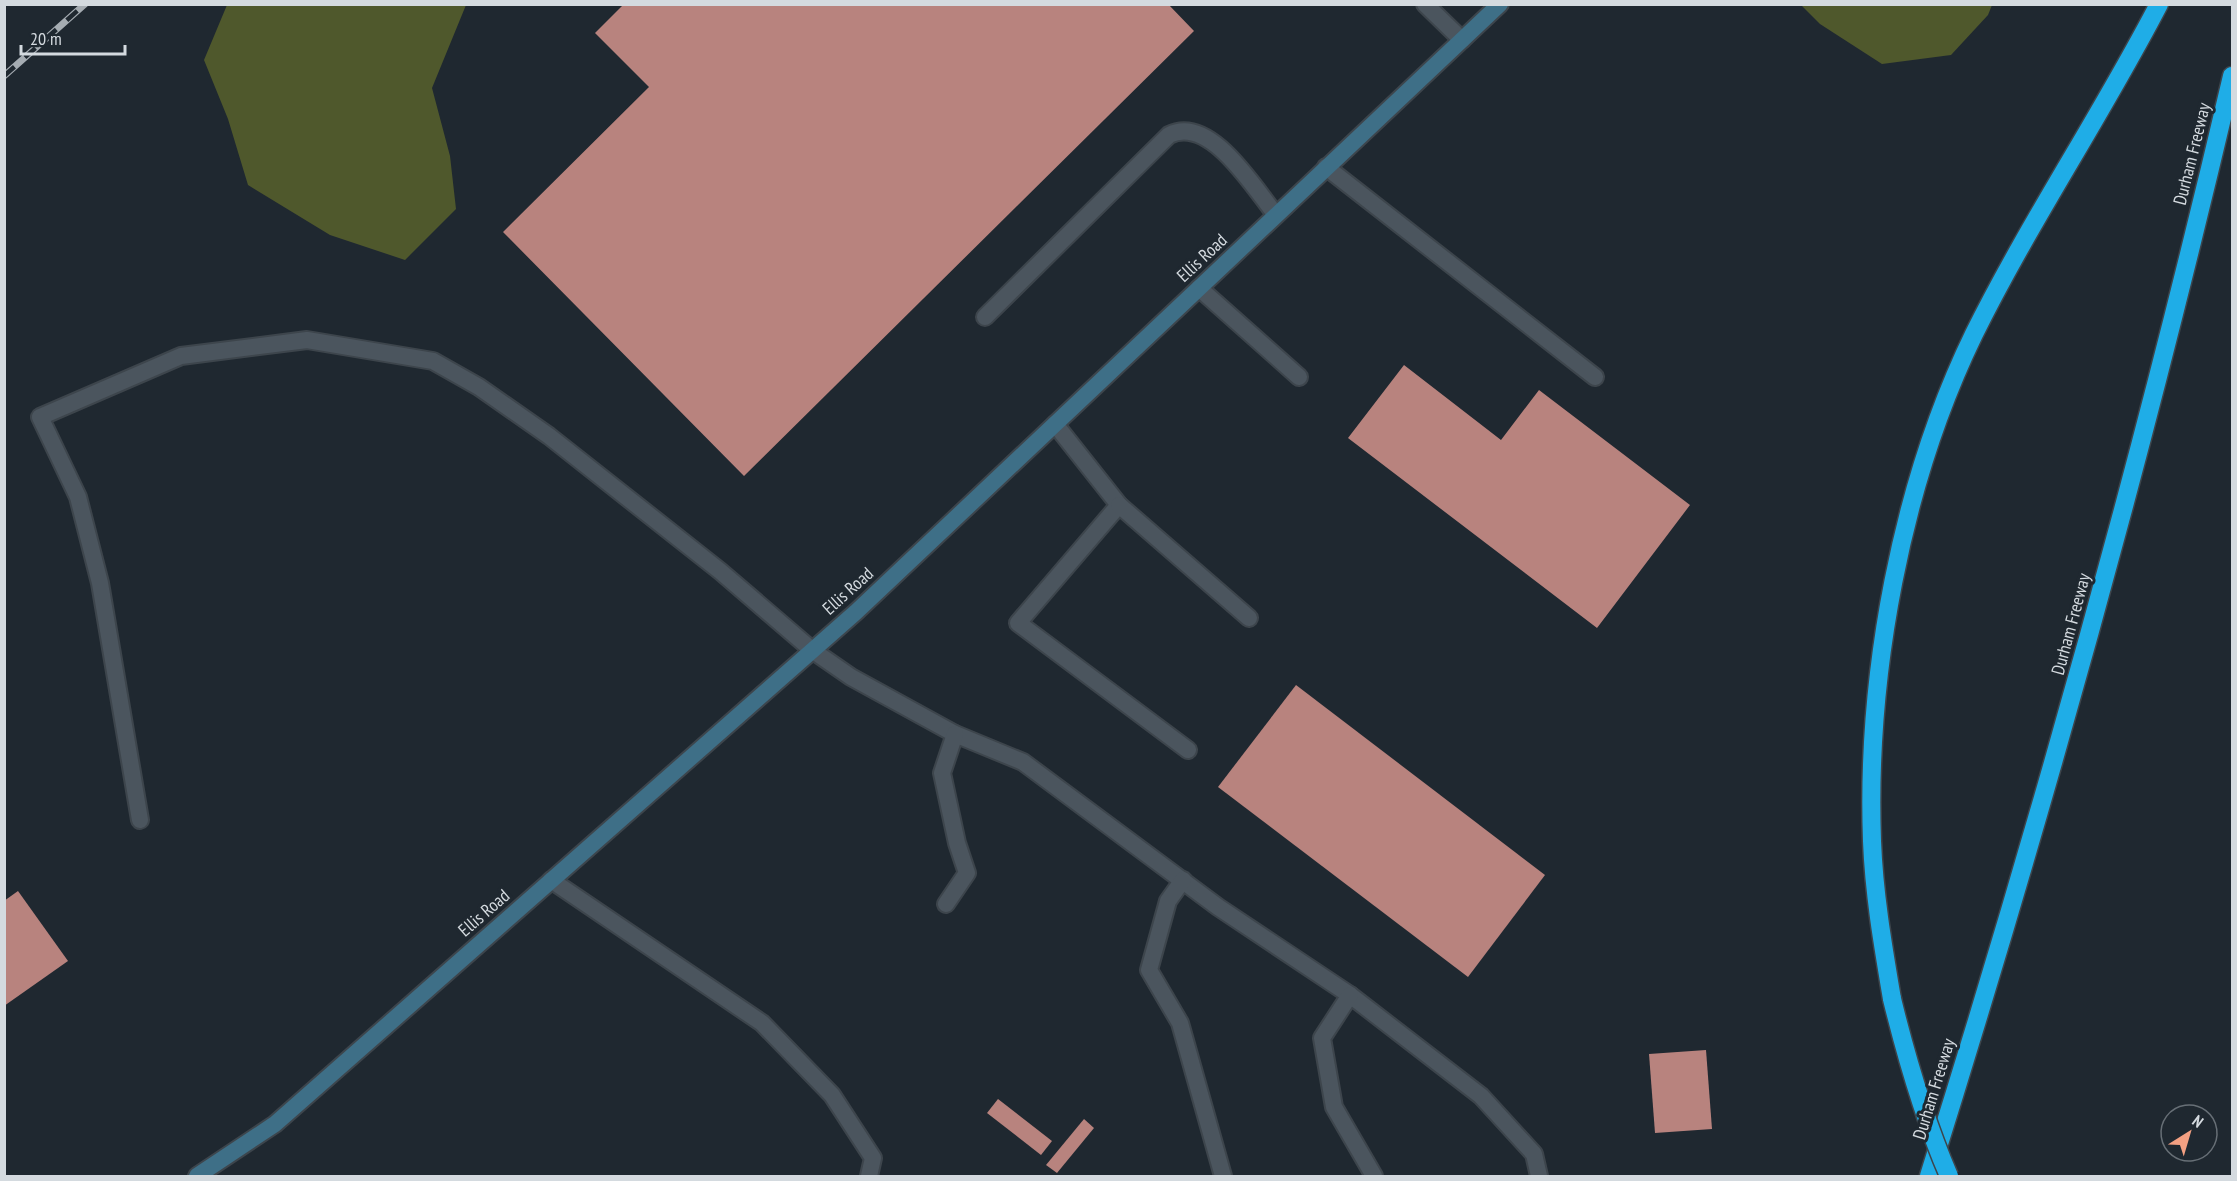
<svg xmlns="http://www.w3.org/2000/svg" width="2237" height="1181" viewBox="0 0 2237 1181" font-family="'PT Sans Narrow',sans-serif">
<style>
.forest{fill:#4f582c}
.building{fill:#b8837e}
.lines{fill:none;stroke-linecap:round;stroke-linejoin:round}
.service-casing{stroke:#3d454c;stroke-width:20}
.secondary-casing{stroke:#3d454c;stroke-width:20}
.motorway-casing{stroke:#3d454c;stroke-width:21}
.service{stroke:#4b555e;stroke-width:16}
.secondary{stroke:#3e6f87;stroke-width:16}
.motorway{stroke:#1fade7;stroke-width:18}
.rail-casing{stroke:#a5acb2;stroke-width:7}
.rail{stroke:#1f2830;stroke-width:4.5;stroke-dasharray:14;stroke-linecap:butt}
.motorway-bridge-casing{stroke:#3d454c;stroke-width:21;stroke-linecap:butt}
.motorway-bridge{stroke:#1fade7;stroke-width:18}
.labels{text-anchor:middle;stroke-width:6;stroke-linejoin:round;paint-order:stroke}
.street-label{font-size:18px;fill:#d4dadf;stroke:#1f2830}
</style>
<rect width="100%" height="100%" fill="#1f2830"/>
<!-- forest -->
<g class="forest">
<polygon points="227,5 466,5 432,88 450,156 456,209 405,260 330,235 248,185 228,119 204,60"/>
<polygon points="1801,5 1992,5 1988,15 1951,55 1882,64 1820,24"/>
</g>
<!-- building -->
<g class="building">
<polygon points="624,4 1168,4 1194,31 744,476 503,232 649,87 595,33"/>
<polygon points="1404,365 1501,440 1539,390 1690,505 1597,628 1348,438"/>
<polygon points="1296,685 1545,875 1468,977 1218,787"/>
<polygon points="18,891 68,961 4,1006 4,901"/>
<polygon points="1706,1050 1712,1129 1655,1133 1649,1054"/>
<polygon points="998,1099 1052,1141 1041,1155 987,1113"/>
<polygon points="1084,1119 1094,1128 1057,1173 1046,1165"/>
</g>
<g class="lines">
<!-- service casing -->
<g class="service-casing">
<g id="service">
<polyline points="1425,4 1462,40"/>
<polyline points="1326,167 1595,377"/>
<polyline points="1199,288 1299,377"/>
<path d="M985,317L1169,135C1210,114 1254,188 1276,215"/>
<polyline points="1055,424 1119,505 1018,623 1188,750"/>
<polyline points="1119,505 1249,618"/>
<polyline points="140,820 100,583 78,497 40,417 181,356 307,340 433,361 479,387 549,436 720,571 812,650 851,677 955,734 1023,762 1218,907 1350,995 1481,1096 1534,1154 1539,1176"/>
<polyline points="551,880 762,1023 832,1095 873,1158 869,1176"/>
<polyline points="1183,880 1168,901 1149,970 1180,1023 1223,1176"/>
<polyline points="946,904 967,873 957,843 942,773 955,734"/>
<polyline points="1350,995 1322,1038 1334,1107 1374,1176"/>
</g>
</g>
<!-- secondary casing -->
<g class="secondary-casing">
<polyline id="secondary" points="197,1176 275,1124 856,612 1500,4"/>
</g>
<!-- motorway casing -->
<g class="motorway-casing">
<g id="motorway">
<path d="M1892,999C1883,946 1874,894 1872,841C1866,675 1901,484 1974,334C2030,221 2101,116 2159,4"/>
<path d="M1929,1176C2043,813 2145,447 2232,76"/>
</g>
</g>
<!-- service -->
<use href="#service" class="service"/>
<!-- secondary -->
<use href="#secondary" class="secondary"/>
<!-- motorway -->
<use href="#motorway" class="motorway"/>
<!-- rail casing -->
<g class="rail-casing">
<polyline id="rail" points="4,76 85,4"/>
</g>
<!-- rail -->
<use href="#rail" class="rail"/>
<!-- motorway-bridge casing -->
<g class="motorway-bridge-casing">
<path id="motorway-bridge" d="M1892,999C1907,1060 1924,1119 1949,1176"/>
</g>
<!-- motorway-bridge -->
<use href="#motorway-bridge" class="motorway-bridge"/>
</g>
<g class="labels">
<!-- street labels -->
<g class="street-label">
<text transform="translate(2192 154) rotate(-76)" y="6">Durham Freeway</text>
<text transform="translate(1202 258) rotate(-43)" y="6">Ellis Road</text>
<text transform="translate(848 591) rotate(-42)" y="6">Ellis Road</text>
<text transform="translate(2071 624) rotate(-75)" y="6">Durham Freeway</text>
<text transform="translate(484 913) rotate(-41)" y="6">Ellis Road</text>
<text transform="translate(1934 1089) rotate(-73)" y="6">Durham Freeway</text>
</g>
</g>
<!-- border -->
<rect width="2237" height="1181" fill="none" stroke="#d4dadf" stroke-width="12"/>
<!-- north arrow -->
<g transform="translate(2189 1133) rotate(37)"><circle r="28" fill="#1f2830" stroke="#676f76" stroke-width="1.5"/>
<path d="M0-4.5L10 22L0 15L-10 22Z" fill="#f3a082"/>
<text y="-9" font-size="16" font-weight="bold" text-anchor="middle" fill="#d4dadf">N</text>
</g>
<!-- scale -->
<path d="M21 45v9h104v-9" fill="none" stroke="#d4dadf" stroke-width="3"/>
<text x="30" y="45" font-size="18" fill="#d4dadf" stroke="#1f2830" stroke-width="4.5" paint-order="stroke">20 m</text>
</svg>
